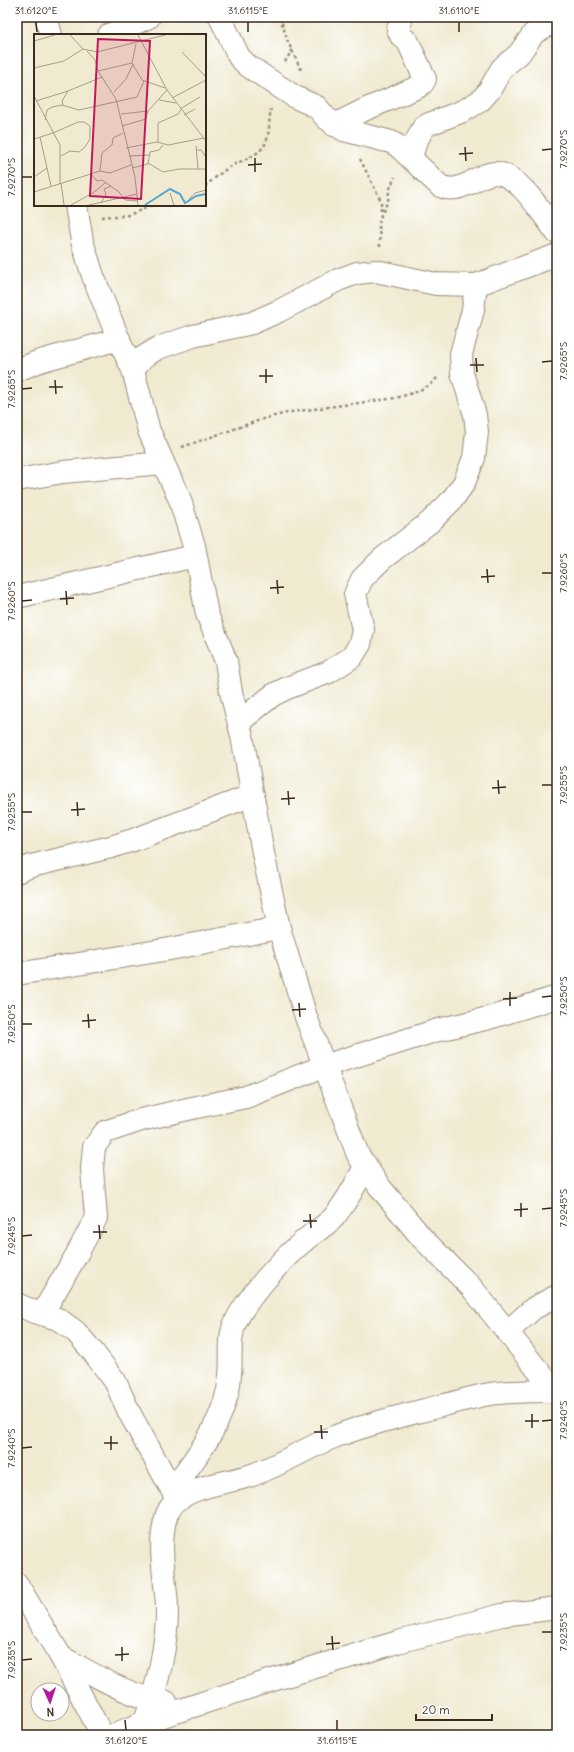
<svg xmlns="http://www.w3.org/2000/svg" width="574" height="1752" viewBox="0 0 574 1752" font-family="Delius,sans-serif">
<style>
.lines{fill:none;stroke-linecap:round;stroke-linejoin:round}
.street-casing{stroke:#968a77;stroke-width:24}
.path{stroke:#968a77;stroke-width:2.5;stroke-dasharray:3 3;stroke-linecap:butt}
.street{stroke:#fff;stroke-width:22}
.ticks{fill:none;stroke:#3b2a1e;stroke-width:1.5}
.inset-river{fill:none;stroke:#57a6d1;stroke-width:2}
.inset-road{fill:none;stroke:#a89d89;stroke-width:1}
.view{fill:#c2185b;fill-opacity:0.15;stroke:#c2185b;stroke-width:2}
.inset-edge{fill:none;stroke:#3b2a1e;stroke-width:2}
.neatline{fill:none;stroke:#3b2a1e;stroke-width:1.5}
.ticks-label{font-size:10px;text-anchor:middle;fill:#3b2a1e}
</style>
<rect width="100%" height="100%" fill="#fff"/>
<filter id="ink" filterUnits="userSpaceOnUse"><feTurbulence type="fractalNoise" baseFrequency=".025" numOctaves="2"/><feDisplacementMap in="SourceGraphic" scale="8" xChannelSelector="R" yChannelSelector="G"/><feConvolveMatrix kernelMatrix="1 2 1 2 8 2 1 2 1" color-interpolation-filters="sRGB"/></filter>
<filter id="wash" filterUnits="userSpaceOnUse"><feTurbulence type="fractalNoise" baseFrequency=".012" numOctaves="4" result="noise"/><feDisplacementMap in="SourceGraphic" scale="16" xChannelSelector="R" yChannelSelector="G"/><feGaussianBlur stdDeviation="0.9" result="paint"/><feColorMatrix in="noise" values="0 0 0 0 0 0 0 0 0 0 0 0 0 0 0 0 0 1.4 0 .05"/><feComposite in="paint" operator="in"/></filter>
<g filter="url(#wash)">
<rect width="100%" height="100%" fill="#f0ead0"/>
</g>
<g filter="url(#ink)">
<g class="lines">
<!-- street casing -->
<g class="street-casing">
<g id="street">
<polyline points="46,17 51,35"/>
<path d="M220,17L239,57L248,66L295,97L317,107L326,118L344,130L391,142L398,146L440,186C451,191 459,188 470,183C477,179 487,173 496,173C519,174 544,216 557,233"/>
<polyline points="109,35 149,17"/>
<polyline points="334,125 364,110 418,87 423,83 425,79 408,42 401,36 398,29 402,17"/>
<polyline points="411,158 415,144 423,128 429,124 463,111 480,101 489,91 502,68 519,54 534,33 557,20"/>
<polyline points="76,205 82,241 93,276 121,345 133,370 149,431 180,500 194,546 207,614 226,661 231,692 242,736 263,853 279,928 306,1017 358,1155 379,1186 422,1238 472,1288 557,1394"/>
<polyline points="17,370 40,361 119,339"/>
<polyline points="133,370 142,358 158,348 193,336 252,323 279,311 338,280 357,273 376,271 436,284 476,285 557,255"/>
<polyline points="17,480 63,472 163,463"/>
<polyline points="17,597 195,556"/>
<polyline points="239,722 273,695 287,688 329,672 352,657 360,644 363,630 355,594 362,579 382,559 430,522 452,500 464,483 474,458 477,432 475,415 462,373 461,354 473,310 476,285"/>
<polyline points="17,872 31,866 111,847 136,839 253,795"/>
<polyline points="17,974 170,949 279,928"/>
<polyline points="17,1304 34,1312 58,1319 76,1332 93,1352 115,1381 130,1414 177,1499"/>
<polyline points="42,1314 77,1254 96,1218 92,1169 94,1147 105,1132 141,1120 192,1108 246,1097 324,1066 438,1030 489,1018 557,997"/>
<polyline points="507,1332 534,1308 557,1296"/>
<path d="M172,1490C198,1455 227,1419 230,1375C232,1358 228,1339 235,1323C248,1296 282,1259 305,1240C314,1232 326,1226 334,1217C347,1201 356,1184 366,1165"/>
<polyline points="17,1584 61,1657 102,1735"/>
<path d="M61,1657C94,1674 128,1697 166,1702"/>
<path d="M145,1722C157,1685 168,1645 167,1605C165,1578 157,1541 167,1514C178,1486 224,1484 249,1476C277,1467 303,1450 329,1439C366,1424 406,1415 444,1405C462,1401 481,1394 499,1393C518,1391 537,1391 556,1391"/>
<polyline points="113,1735 145,1722 266,1682 398,1642 502,1615 557,1608"/>
</g>
</g>
<!-- path -->
<g class="path">
<polyline points="280,17 288,42 302,72"/>
<polyline points="285,62 292,50"/>
<polyline points="360,159 381,201 381,213"/>
<path d="M205,186C213,180 221,172 230,167C241,160 256,157 264,146C271,135 268,121 271,109"/>
<polyline points="102,217 129,215 153,205"/>
<polyline points="380,247 379,224 381,215 388,201 389,191 395,177"/>
<polyline points="182,447 266,418 291,412 396,398 416,392 430,385 438,377"/>
</g>
<!-- street -->
<use href="#street" class="street"/>
</g>
</g>
<!-- ticks -->
<path class="ticks" d="M36,22L37,32M248,22V32M459,22V32M465,147L466,161M542,150L552,149M459,154L473,153M255,158V172M248,165L262,164M22,177H32M476,358L477,372M542,362L552,361M470,365H484M266,369V383M259,376H273M55,380L56,394M49,387H63M22,389L32,388M487,569L488,583M542,573H552M481,577L495,576M277,580L278,594M270,588L284,587M66,591L67,605M60,599L74,598M22,601L32,600M498,780L499,794M542,785H552M492,788L506,787M288,791L289,805M281,799L295,798M77,802L78,816M71,810L85,809M22,812H32M510,992V1006M542,997L552,996M503,999L517,998M299,1003L300,1017M292,1010L306,1009M88,1014L89,1028M82,1021L96,1020M22,1024H32M521,1203V1217M542,1209L552,1208M514,1210L528,1209M310,1214L311,1228M303,1221H317M99,1225L100,1239M93,1232H107M22,1236L32,1235M532,1414V1428M525,1421H539M542,1421L552,1420M321,1425L322,1439M314,1432H328M111,1436V1450M104,1443H118M22,1448L32,1447M542,1632H552M332,1636L333,1650M326,1644L340,1643M122,1647V1661M115,1655L129,1654M22,1660L32,1659M125,1720L126,1730M337,1720V1730"/>
<!-- overview -->
<g transform="translate(34 34)">
<rect width="172" height="172" fill="#f0ead0"/>
<path class="inset-river" d="M111,171L136,155L146,160L151,169L162,162L172,160"/>
<path class="inset-road" d="M36,1L49,15L63,18L131,1M104,1L133,56L172,107M0,7L21,1M53,17L61,26L64,37L82,65L101,143L104,171M148,18L172,43M98,29L108,46L131,54M0,34L30,27L49,15M64,37L98,29L102,10M80,58L92,45L99,30M0,62L26,111V150M138,64L172,46M125,66L142,69M2,67L34,57M29,71L28,67L34,57L68,43M146,75L166,63M87,80L114,77M150,81L161,75M11,86L13,76L18,73L28,71L45,76L103,63L110,47M88,92L112,85L114,77L133,56M19,99L44,88H50L56,92V105L51,113L45,118L36,117L27,122M6,103L17,152M0,105L19,99M124,108V89L144,80L147,76M162,112L164,135M92,114L123,108L134,111L170,104M163,116H167L172,123M95,122L115,121M114,129L129,138L145,135H172M98,134L114,130L116,118L125,116L129,111M66,137L68,119L78,111L79,104L89,99M57,140L63,147L68,146L85,158L91,166L104,167M0,143L13,134M27,149L30,171M0,158L66,137L76,139L97,131M136,159L140,171M155,165L161,159L172,156M67,169L72,160L70,155L77,152M37,171L59,159L71,149M55,171L103,160"/>
<path class="view" d="M64,5L116,7L107,165L56,162Z"/>
<rect width="172" height="172" class="inset-edge"/>
</g>
<!-- margin -->
<rect width="574" height="1752" fill="none" stroke="#fff" stroke-width="44"/>
<!-- north arrow -->
<g transform="translate(50 1702) rotate(177)"><circle r="19" fill="#ffffff" stroke="#b1aaa5"/>
<path d="M0-3L7 15L0 10L-7 15Z" fill="#b5179e"/>
<text y="-6" font-size="11" font-weight="bold" text-anchor="middle" fill="#3b2a1e">N</text>
</g>
<!-- scale -->
<path d="M416 1714v6h76v-6" fill="none" stroke="#3b2a1e" stroke-width="2"/>
<text x="422" y="1714" font-size="12" fill="#3b2a1e" stroke="#ffffff" stroke-width="3" paint-order="stroke">20 m</text>
<rect x="22" y="22" width="530" height="1708" class="neatline"/>
<g class="ticks-label">
<text x="36" y="14">31.6120°E</text>
<text x="248" y="14">31.6115°E</text>
<text x="459" y="14">31.6110°E</text>
<text transform="translate(563 149) rotate(-90)" y="4">7.9270°S</text>
<text transform="translate(11 177) rotate(-90)" y="4">7.9270°S</text>
<text transform="translate(563 361) rotate(-90)" y="4">7.9265°S</text>
<text transform="translate(11 389) rotate(-90)" y="4">7.9265°S</text>
<text transform="translate(563 573) rotate(-90)" y="4">7.9260°S</text>
<text transform="translate(11 601) rotate(-90)" y="4">7.9260°S</text>
<text transform="translate(563 785) rotate(-90)" y="4">7.9255°S</text>
<text transform="translate(11 812) rotate(-90)" y="4">7.9255°S</text>
<text transform="translate(563 996) rotate(-90)" y="4">7.9250°S</text>
<text transform="translate(11 1024) rotate(-90)" y="4">7.9250°S</text>
<text transform="translate(563 1208) rotate(-90)" y="4">7.9245°S</text>
<text transform="translate(11 1236) rotate(-90)" y="4">7.9245°S</text>
<text transform="translate(563 1420) rotate(-90)" y="4">7.9240°S</text>
<text transform="translate(11 1448) rotate(-90)" y="4">7.9240°S</text>
<text transform="translate(563 1632) rotate(-90)" y="4">7.9235°S</text>
<text transform="translate(11 1660) rotate(-90)" y="4">7.9235°S</text>
<text x="126" y="1744">31.6120°E</text>
<text x="337" y="1744">31.6115°E</text>
</g>
</svg>
